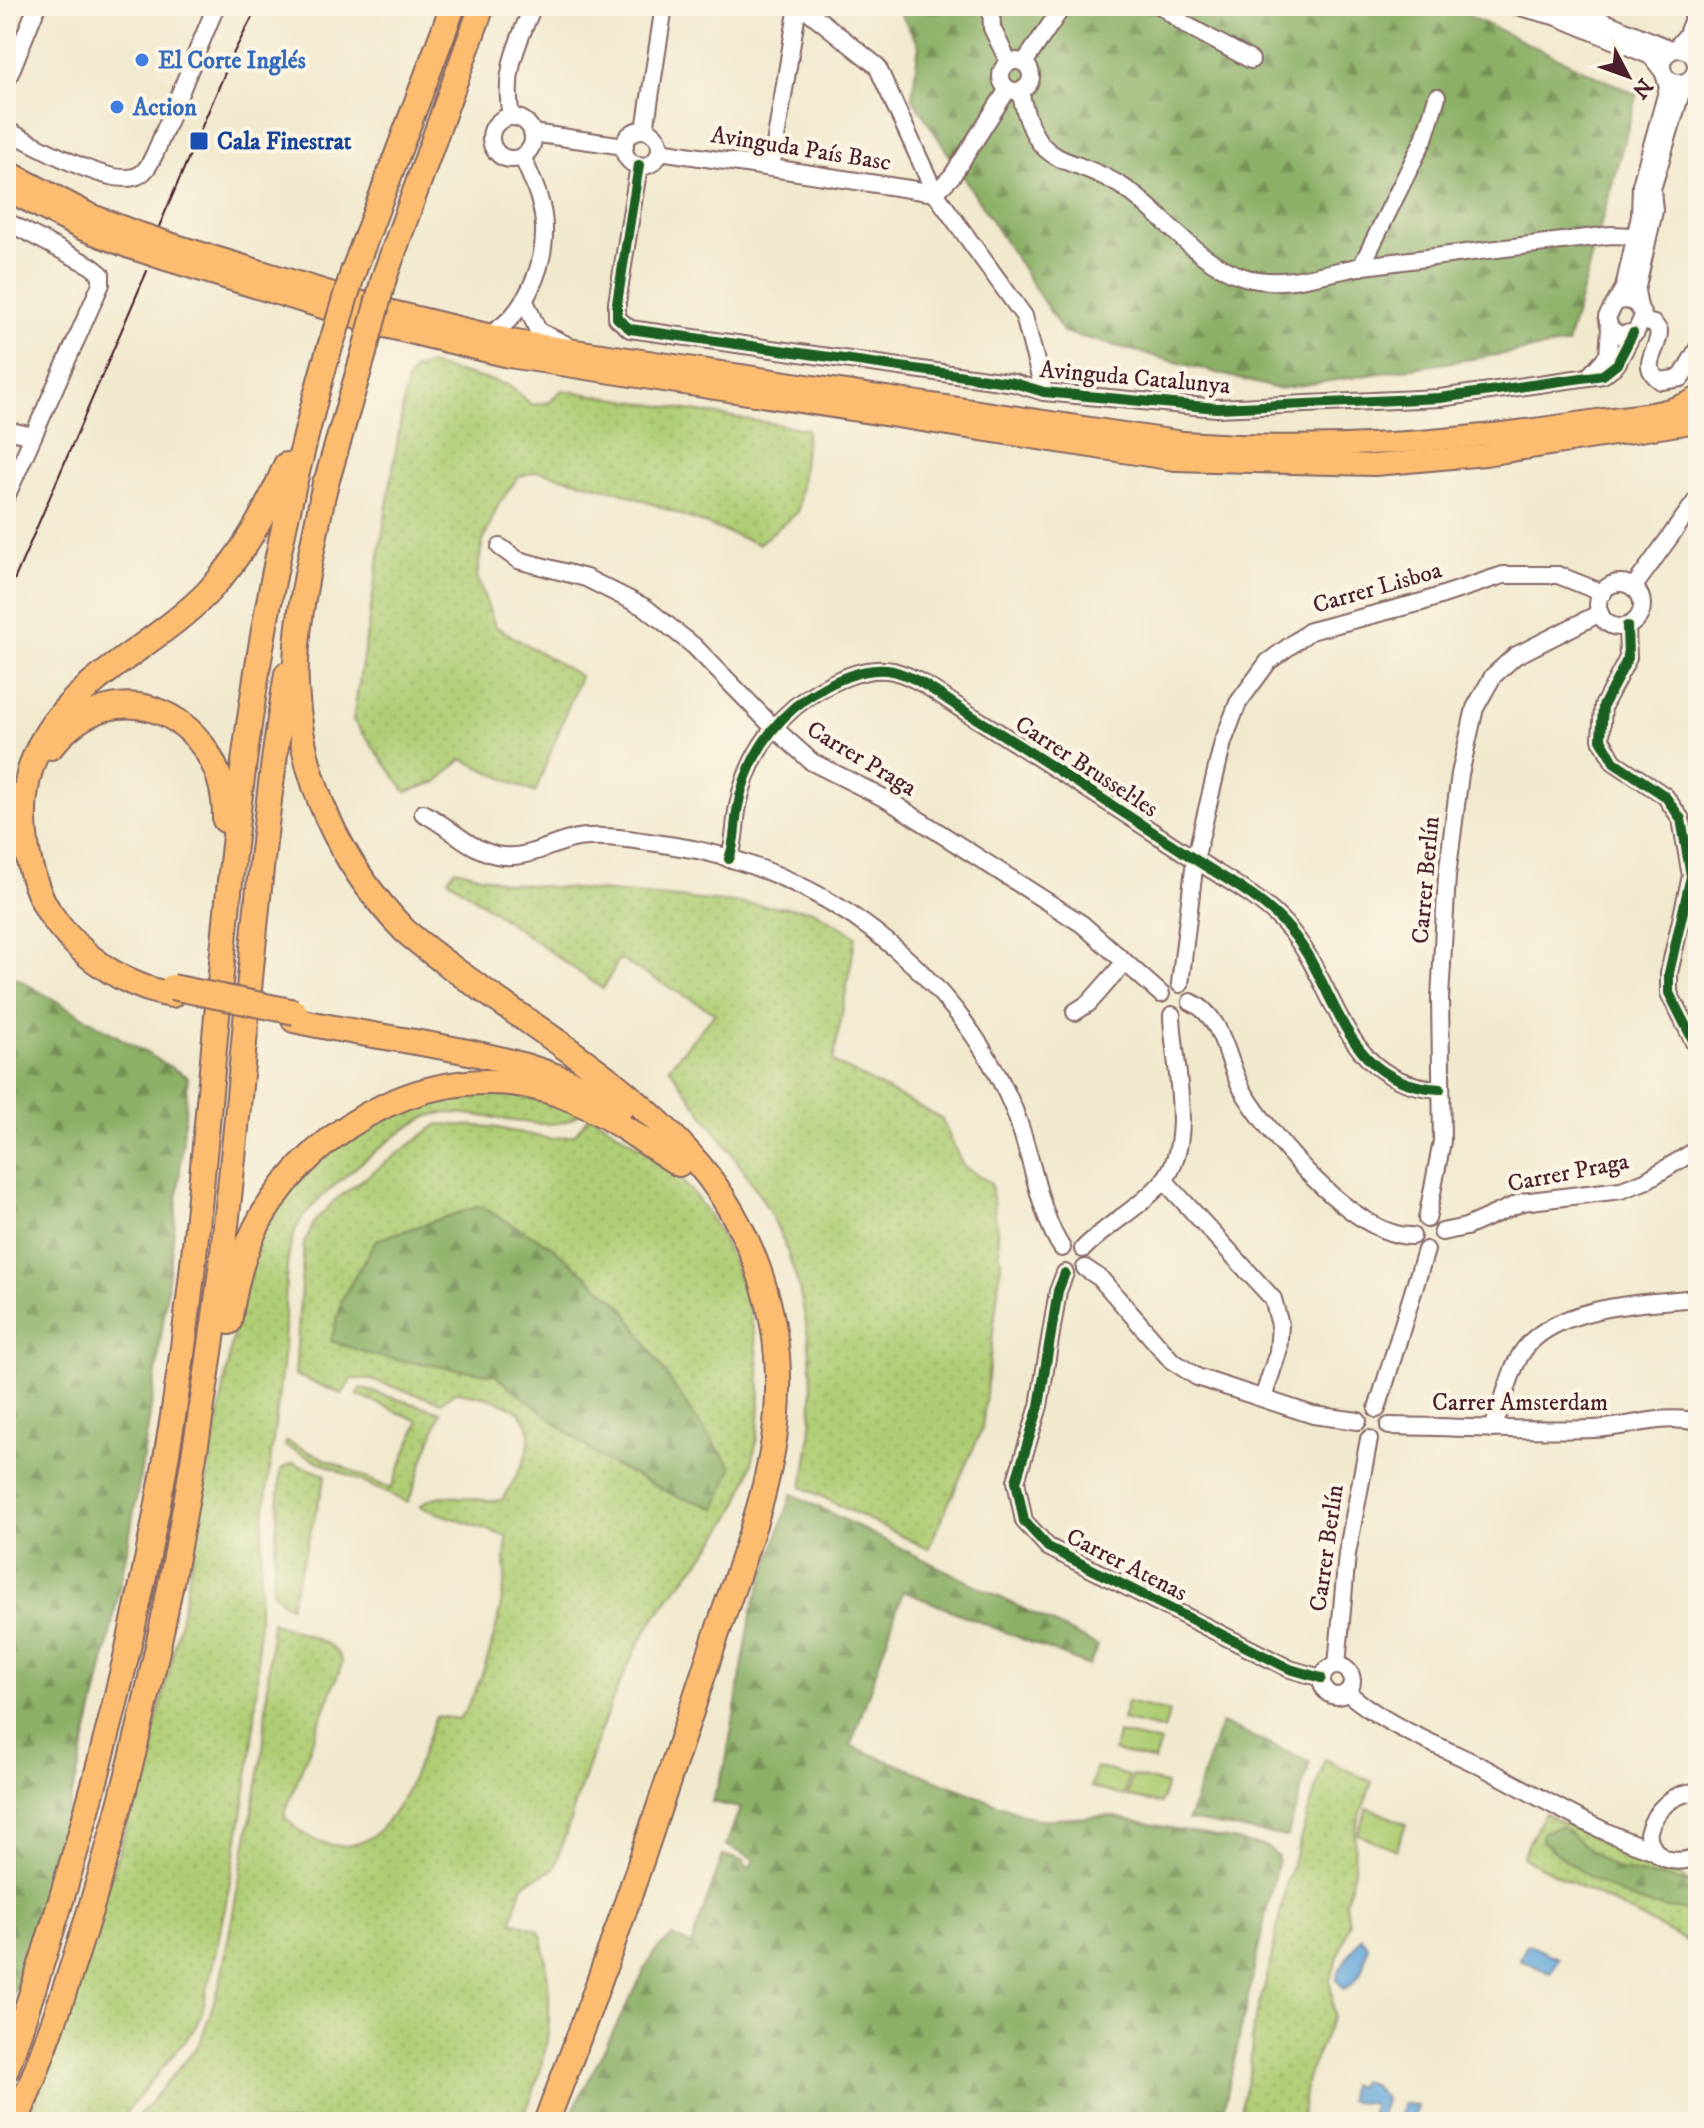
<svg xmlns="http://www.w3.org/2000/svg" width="1704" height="2128" viewBox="0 0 1704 2128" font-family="'IM FELL DW Pica',serif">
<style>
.grass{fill:url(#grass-dots);stroke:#7c7650;stroke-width:2}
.forest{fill:url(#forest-firs);stroke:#6a6848;stroke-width:2}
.green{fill:#afcd74;stroke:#7c7650;stroke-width:2}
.water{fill:#66a8da;stroke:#586482;stroke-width:2}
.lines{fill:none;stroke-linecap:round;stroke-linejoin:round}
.minor-casing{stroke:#846664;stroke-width:20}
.major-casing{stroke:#846664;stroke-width:24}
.highway-casing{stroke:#846664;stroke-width:28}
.minor{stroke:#fff;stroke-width:16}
.major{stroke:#fcbd6f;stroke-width:20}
.highway{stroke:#fcbd6f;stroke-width:24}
.tram{stroke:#4a1f2b;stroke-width:2}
.major-bridge-casing{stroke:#846664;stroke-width:24;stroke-linecap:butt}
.highway-bridge-casing{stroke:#846664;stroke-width:28;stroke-linecap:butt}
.major-bridge{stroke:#fcbd6f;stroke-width:20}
.highway-bridge{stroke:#fcbd6f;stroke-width:24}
.cycleway-casing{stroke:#fcf5e5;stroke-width:15}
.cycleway{stroke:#1b5e20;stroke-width:10}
.shop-dot{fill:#3f7fe0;stroke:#fcf5e5;stroke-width:3}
.transit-dot{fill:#1a4fb4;stroke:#fcf5e5;stroke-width:3}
.labels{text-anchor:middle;stroke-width:8;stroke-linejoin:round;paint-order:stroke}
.shop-label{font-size:24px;font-weight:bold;fill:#366cbe;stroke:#fcf5e5;text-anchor:start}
.transit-label{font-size:24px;font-weight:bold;fill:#164399;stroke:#fcf5e5;text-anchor:start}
.street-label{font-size:24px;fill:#4a1f2b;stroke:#fcf5e5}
</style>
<defs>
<pattern id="grass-dots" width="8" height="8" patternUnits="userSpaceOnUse" patternTransform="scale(2)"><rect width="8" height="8" fill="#afcd74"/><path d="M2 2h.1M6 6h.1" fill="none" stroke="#98b065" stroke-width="1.8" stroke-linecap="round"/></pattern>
<pattern id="forest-firs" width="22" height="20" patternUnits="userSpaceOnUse" patternTransform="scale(2)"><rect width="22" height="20" fill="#8bb066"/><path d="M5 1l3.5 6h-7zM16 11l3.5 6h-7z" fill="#748f54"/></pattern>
</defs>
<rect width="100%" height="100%" fill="#fcf5e5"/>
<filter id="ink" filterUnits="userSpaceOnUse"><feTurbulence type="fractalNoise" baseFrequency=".0125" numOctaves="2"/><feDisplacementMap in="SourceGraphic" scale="16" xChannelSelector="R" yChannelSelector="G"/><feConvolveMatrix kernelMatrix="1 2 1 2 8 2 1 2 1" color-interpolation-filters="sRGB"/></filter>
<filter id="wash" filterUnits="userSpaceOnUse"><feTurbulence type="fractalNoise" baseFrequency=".006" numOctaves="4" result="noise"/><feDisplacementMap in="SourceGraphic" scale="32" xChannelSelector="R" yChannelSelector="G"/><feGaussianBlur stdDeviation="1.8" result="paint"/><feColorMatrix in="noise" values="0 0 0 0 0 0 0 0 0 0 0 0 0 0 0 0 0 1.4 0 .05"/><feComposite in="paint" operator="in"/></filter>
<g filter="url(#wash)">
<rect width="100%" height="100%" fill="#f1e9ce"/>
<!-- grass -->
<g class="grass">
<polygon points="429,365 508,385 532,405 550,402 562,390 807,429 798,512 758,544 621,492 538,471 518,477 497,507 482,544 477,577 495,626 580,676 535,793 462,759 437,782 406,792 353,720 407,381 414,370"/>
<path d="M455,869L507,883L813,910L856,936L833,1062L941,1118L963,1166L991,1183L1001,1263L982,1429L928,1549L802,1487C822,1402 812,1291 770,1213C742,1162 702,1115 669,1067L715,1013L619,959L603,989L448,879Z"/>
<path d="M474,1094L515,1095L581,1111C556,1144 471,1102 430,1116C402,1126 323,1192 303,1217C280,1247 287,1311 284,1347C278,1411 267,1475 262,1539C257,1605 260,1673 253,1739C242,1830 223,1922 202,2012L195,2028L118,2122H28C75,1981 127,1840 163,1696C187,1598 203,1498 222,1399C231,1348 241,1269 268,1224C314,1147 386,1106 474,1094Z"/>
<path d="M591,1115C618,1134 652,1152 676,1175C755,1252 786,1410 735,1509C709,1558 666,1593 640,1642C601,1713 580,1793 554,1869L523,1884L512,1921L538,1930L542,1937C555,2009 552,2054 521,2122H134L200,2043L220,1984L263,1752L272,1622C292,1632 340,1640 342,1664L284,1815C294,1829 308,1838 324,1843C393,1865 417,1761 436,1716L459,1719C485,1683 497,1631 504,1587C507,1571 503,1552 508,1537L420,1507C436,1485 478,1504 502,1500C548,1429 539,1403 455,1392L441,1402L368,1379H352L342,1394L295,1375L304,1243L315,1221L335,1200L438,1124L493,1127L550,1139L574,1135Z"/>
<polygon points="360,1388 441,1412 408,1503 285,1446 286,1441 391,1489 419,1421 357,1395"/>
<polygon points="293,1463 326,1475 290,1606 281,1602 272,1591 281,1469"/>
<polygon points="1325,1759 1372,1782 1355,1830 1354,1869 1346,1902 1349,1925 1330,1980 1334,2014 1307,2078 1301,2122 1242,2122 1241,2103 1250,2071 1253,2027 1269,1970 1286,1885"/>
<polygon points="1544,1813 1649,1867 1678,1874 1698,1891 1698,1947 1522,1857"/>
</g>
<!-- forest -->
<g class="forest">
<polygon points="896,6 1448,6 1637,95 1567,344 1278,389 1063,332 912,97 919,45"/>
<path d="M6,972L188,1077C164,1397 109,1712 6,2016Z"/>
<polygon points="479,1206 550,1245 622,1306 694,1417 732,1467 716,1508 674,1495 603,1460 495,1375 379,1357 331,1341 343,1297 376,1240"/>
<polygon points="792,1494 1098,1646 1089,1666 903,1591 851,1746 1037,1820 1109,1816 1268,1847 1278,1858 1221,2122 567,2122 653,1954 672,1936 691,1945 723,1855 743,1861 748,1869 755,1860 726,1845 740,1808 712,1802 726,1762 752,1610"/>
<polygon points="1221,1723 1310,1762 1287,1837 1188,1820"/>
<path d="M1560,1826C1579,1838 1593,1857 1614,1867C1642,1879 1672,1874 1698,1888V1916C1682,1906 1663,1910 1645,1904C1605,1890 1570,1866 1540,1839L1543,1832Z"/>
</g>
<!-- green -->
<g class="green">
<polygon points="1127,1702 1169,1712 1164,1730 1122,1720"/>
<polygon points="1118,1733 1160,1743 1155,1761 1114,1751"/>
<polygon points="1096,1767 1129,1776 1124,1796 1091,1787"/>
<polygon points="1132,1776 1166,1784 1161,1804 1127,1796"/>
<polygon points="1368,1808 1406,1824 1396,1850 1357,1834"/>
</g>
<!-- water -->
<g class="water">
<path d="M1361,1937L1368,1945C1363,1964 1364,1980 1344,1989L1337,1980L1338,1972Z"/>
<polygon points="1527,1944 1558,1958 1551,1974 1520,1959"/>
<polygon points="1360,2081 1372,2084 1385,2099 1380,2118 1399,2117 1403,2103 1417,2106 1413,2118 1425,2122 1368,2122 1373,2104 1348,2100 1350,2085 1358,2087"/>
</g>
</g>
<g filter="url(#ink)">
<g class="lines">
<!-- minor casing -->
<g class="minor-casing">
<g id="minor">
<polyline points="802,6 877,66 935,193 1024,316 1044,392"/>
<polyline points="991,6 992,28 1009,63"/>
<polyline points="1161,6 1186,25 1251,60"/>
<polyline points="1516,6 1558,17 1651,56 1661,69"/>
<polyline points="1566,6 1673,50"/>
<circle cx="1679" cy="66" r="17"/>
<polyline points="1675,49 1686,36 1698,7"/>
<circle cx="1016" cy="76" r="15"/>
<polyline points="1024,63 1063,6"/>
<polyline points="6,83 37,6"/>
<path d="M1020,91C1038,175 1065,150 1123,187C1165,214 1191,260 1244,277C1283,289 1325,272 1364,266C1446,255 1529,245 1611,235L1635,236"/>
<path d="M511,117C503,72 516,47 533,6"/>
<circle cx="512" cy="138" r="21"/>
<path d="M6,130C34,143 109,188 137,176C147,172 151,161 156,151L216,6"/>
<polyline points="645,130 664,6"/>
<circle cx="642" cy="148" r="18"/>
<polyline points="532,133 625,146"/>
<polyline points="660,151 935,193 952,176 1008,89"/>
<polyline points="639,165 617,303 617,318 630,329 1014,383 1044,392 1217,408 1440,398 1603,375 1617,364 1633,333"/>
<polyline points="771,168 798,6"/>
<polyline points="6,221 91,266 101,274 101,284 6,497"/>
<polyline points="1361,267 1424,139 1437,97"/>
<polyline points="525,301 538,331 565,344"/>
<path d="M1616,302C1629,297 1639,303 1643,316L1636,332L1619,335L1610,328L1607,317L1624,288L1640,216L1641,185L1668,88L1665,77"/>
<polyline points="1639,307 1636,291 1654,211 1652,189 1681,93 1688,81"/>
<path d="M1642,321L1654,324L1659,331C1659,352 1637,365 1661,381L1681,378L1698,348"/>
<path d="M488,335C524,317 545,268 544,228C544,203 532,179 522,156"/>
<polyline points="1590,375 1608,355 1610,328"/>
<polyline points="6,430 33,436"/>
<polyline points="500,547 518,560 586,578 646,608 694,646 774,728 812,762 888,800 1082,924 1161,994"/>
<circle cx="1620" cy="605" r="22"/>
<polyline points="1633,588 1698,498"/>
<polyline points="1627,626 1628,658 1603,706 1601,739 1614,762 1665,796 1681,819 1691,876 1669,973 1669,993 1698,1050"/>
<path d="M423,813C449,826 467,848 496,855C524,861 547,845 573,839C602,833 640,841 669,845C818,866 953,968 1012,1105C1031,1147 1038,1213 1062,1248"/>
<path d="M729,859C736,841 734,824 738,806C746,762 771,722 808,697C831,682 865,665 893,671C922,678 951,704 977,719C1047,762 1116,808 1185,853C1218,875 1257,894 1284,923C1340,983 1338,1084 1440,1089"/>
<polyline points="1180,984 1195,860 1223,742 1238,703 1268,662 1310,631 1422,602 1503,575 1558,575 1603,593"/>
<path d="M1191,1002C1224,1016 1227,1064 1243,1091C1271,1137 1355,1237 1412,1236"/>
<polyline points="1075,1012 1089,1003 1125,962"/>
<polyline points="1164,1180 1273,1299 1280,1325 1278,1352 1263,1398"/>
<polyline points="1427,1219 1442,1141 1440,998 1447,876 1460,774 1475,708 1493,676 1515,656 1600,613"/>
<polyline points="1442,1232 1466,1227 1522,1202 1621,1190 1645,1181 1698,1149"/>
<path d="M1083,1249C1107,1224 1143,1206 1164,1180C1196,1141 1173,1061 1172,1015"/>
<polyline points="1085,1268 1100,1278 1171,1360 1197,1377 1313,1415 1358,1421"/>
<polyline points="1065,1273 1058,1291 1039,1406 1016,1481 1024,1521 1048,1547 1290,1669 1321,1678"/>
<polyline points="1377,1409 1426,1250"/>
<path d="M1389,1426C1457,1427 1525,1431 1594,1429C1628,1428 1663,1413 1698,1422"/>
<path d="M1492,1429C1504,1405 1507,1377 1521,1354C1551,1305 1646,1303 1698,1298"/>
<polyline points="1337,1665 1347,1554 1369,1439"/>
<circle cx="1337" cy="1681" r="15"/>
<path d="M1347,1692C1389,1729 1443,1746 1492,1772C1546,1800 1595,1831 1652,1850"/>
<path d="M1698,1792C1673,1792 1654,1810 1648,1834C1653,1861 1675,1866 1698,1856"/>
</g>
</g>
<!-- major casing -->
<g class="major-casing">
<g id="major">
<polyline points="6,170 90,214 134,231"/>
<polyline points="6,190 81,229 127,247"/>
<path d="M173,244L392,311L516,341L1183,442C1326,452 1456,442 1597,420C1629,415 1670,415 1698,397"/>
<polyline points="166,260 381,326 509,357 1175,460 1375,465 1485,455 1698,422"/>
</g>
</g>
<!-- highway casing -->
<g class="highway-casing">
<g id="highway">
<polyline points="353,272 453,6"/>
<polyline points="384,278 482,6"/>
<path d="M325,483C314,546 293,623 296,687C301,781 340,864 405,931C504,1014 628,1073 708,1176C754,1237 780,1314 778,1391C777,1482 738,1568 710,1654C658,1811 607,1969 546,2122"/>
<polyline points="322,497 364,353"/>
<path d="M51,747C117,662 227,718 225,820"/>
<path d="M172,995C122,986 77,954 49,912C32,884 25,852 24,819C21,697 136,665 207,593C243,555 267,512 286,465"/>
<path d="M294,1020C404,1045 523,1047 621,1108"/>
<path d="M229,1322C235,1286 242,1251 261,1218C318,1121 440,1056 552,1092C600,1107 637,1138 679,1164"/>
<path d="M6,2070C93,1819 158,1564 189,1300C222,1017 230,729 302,452C312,412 321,371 335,332"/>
<path d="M16,2122C117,1871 176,1598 213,1331C243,1113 251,892 287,674"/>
</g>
</g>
<!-- minor -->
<use href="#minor" class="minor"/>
<!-- major -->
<use href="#major" class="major"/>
<!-- highway -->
<use href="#highway" class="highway"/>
<!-- tram -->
<g class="tram">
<polyline points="158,229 233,54 258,6"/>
<polyline points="6,599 147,271"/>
</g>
<!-- major-bridge casing -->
<g class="major-bridge-casing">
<g id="major-bridge">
<polyline points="134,231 173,244"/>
<polyline points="127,247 166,260"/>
</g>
</g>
<!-- highway-bridge casing -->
<g class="highway-bridge-casing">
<g id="highway-bridge">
<polyline points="335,332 353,272"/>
<polyline points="364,353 384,278"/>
<polyline points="172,987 295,1012"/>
</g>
</g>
<!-- major-bridge -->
<use href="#major-bridge" class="major-bridge"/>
<!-- highway-bridge -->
<use href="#highway-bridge" class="highway-bridge"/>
<!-- cycleway casing -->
<g class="cycleway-casing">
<g id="cycleway">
<polyline points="639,165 617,303 617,318 630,329 1014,383 1044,392 1217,408 1440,398 1603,375 1617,364 1633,333"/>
<polyline points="1627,626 1628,658 1603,706 1601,739 1614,762 1665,796 1681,819 1691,876 1669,973 1669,993 1698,1050"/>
<path d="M729,859C736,841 734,824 738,806C746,762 771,722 808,697C831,682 865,665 893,671C922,678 951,704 977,719C1047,762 1116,808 1185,853C1218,875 1257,894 1284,923C1340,983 1338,1084 1440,1089"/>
<polyline points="1065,1273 1058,1291 1039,1406 1016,1481 1024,1521 1048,1547 1290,1669 1321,1678"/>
</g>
</g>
<!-- cycleway -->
<use href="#cycleway" class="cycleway"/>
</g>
</g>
<!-- markers -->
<g class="shop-dot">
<circle cx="142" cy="60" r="8"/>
<circle cx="117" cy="107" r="8"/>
</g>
<rect class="transit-dot" x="189" y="131" width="20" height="20" rx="4"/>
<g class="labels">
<!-- shop labels -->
<g class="shop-label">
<text x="158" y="68">El Corte Inglés</text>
<text x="133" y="115">Action</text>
</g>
<!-- transit labels -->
<g class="transit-label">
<text x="217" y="149">Cala Finestrat</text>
</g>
<!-- street labels -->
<g class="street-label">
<text transform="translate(801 148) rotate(9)" y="8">Avinguda País Basc</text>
<text transform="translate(1135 377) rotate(5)" y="8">Avinguda Catalunya</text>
<text transform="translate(1377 587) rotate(-16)" y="8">Carrer Lisboa</text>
<text transform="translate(862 758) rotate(31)" y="8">Carrer Praga</text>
<text transform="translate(1087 766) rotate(33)" y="8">Carrer Brussel·les</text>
<text transform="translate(1425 880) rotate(-85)" y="8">Carrer Berlín</text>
<text transform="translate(1568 1172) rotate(-11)" y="8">Carrer Praga</text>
<text x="1520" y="1410">Carrer Amsterdam</text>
<text transform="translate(1326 1548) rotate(-82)" y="8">Carrer Berlín</text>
<text transform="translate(1127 1564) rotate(27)" y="8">Carrer Atenas</text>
</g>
</g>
<!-- margin -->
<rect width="1704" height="2128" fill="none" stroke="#fcf5e5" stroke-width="32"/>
<!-- north arrow -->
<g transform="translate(1628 76) rotate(131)" stroke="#fcf5e5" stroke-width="6" paint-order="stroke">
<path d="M0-6L14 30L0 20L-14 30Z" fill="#4a1f2b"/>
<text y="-12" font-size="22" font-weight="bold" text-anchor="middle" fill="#4a1f2b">N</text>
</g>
</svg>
